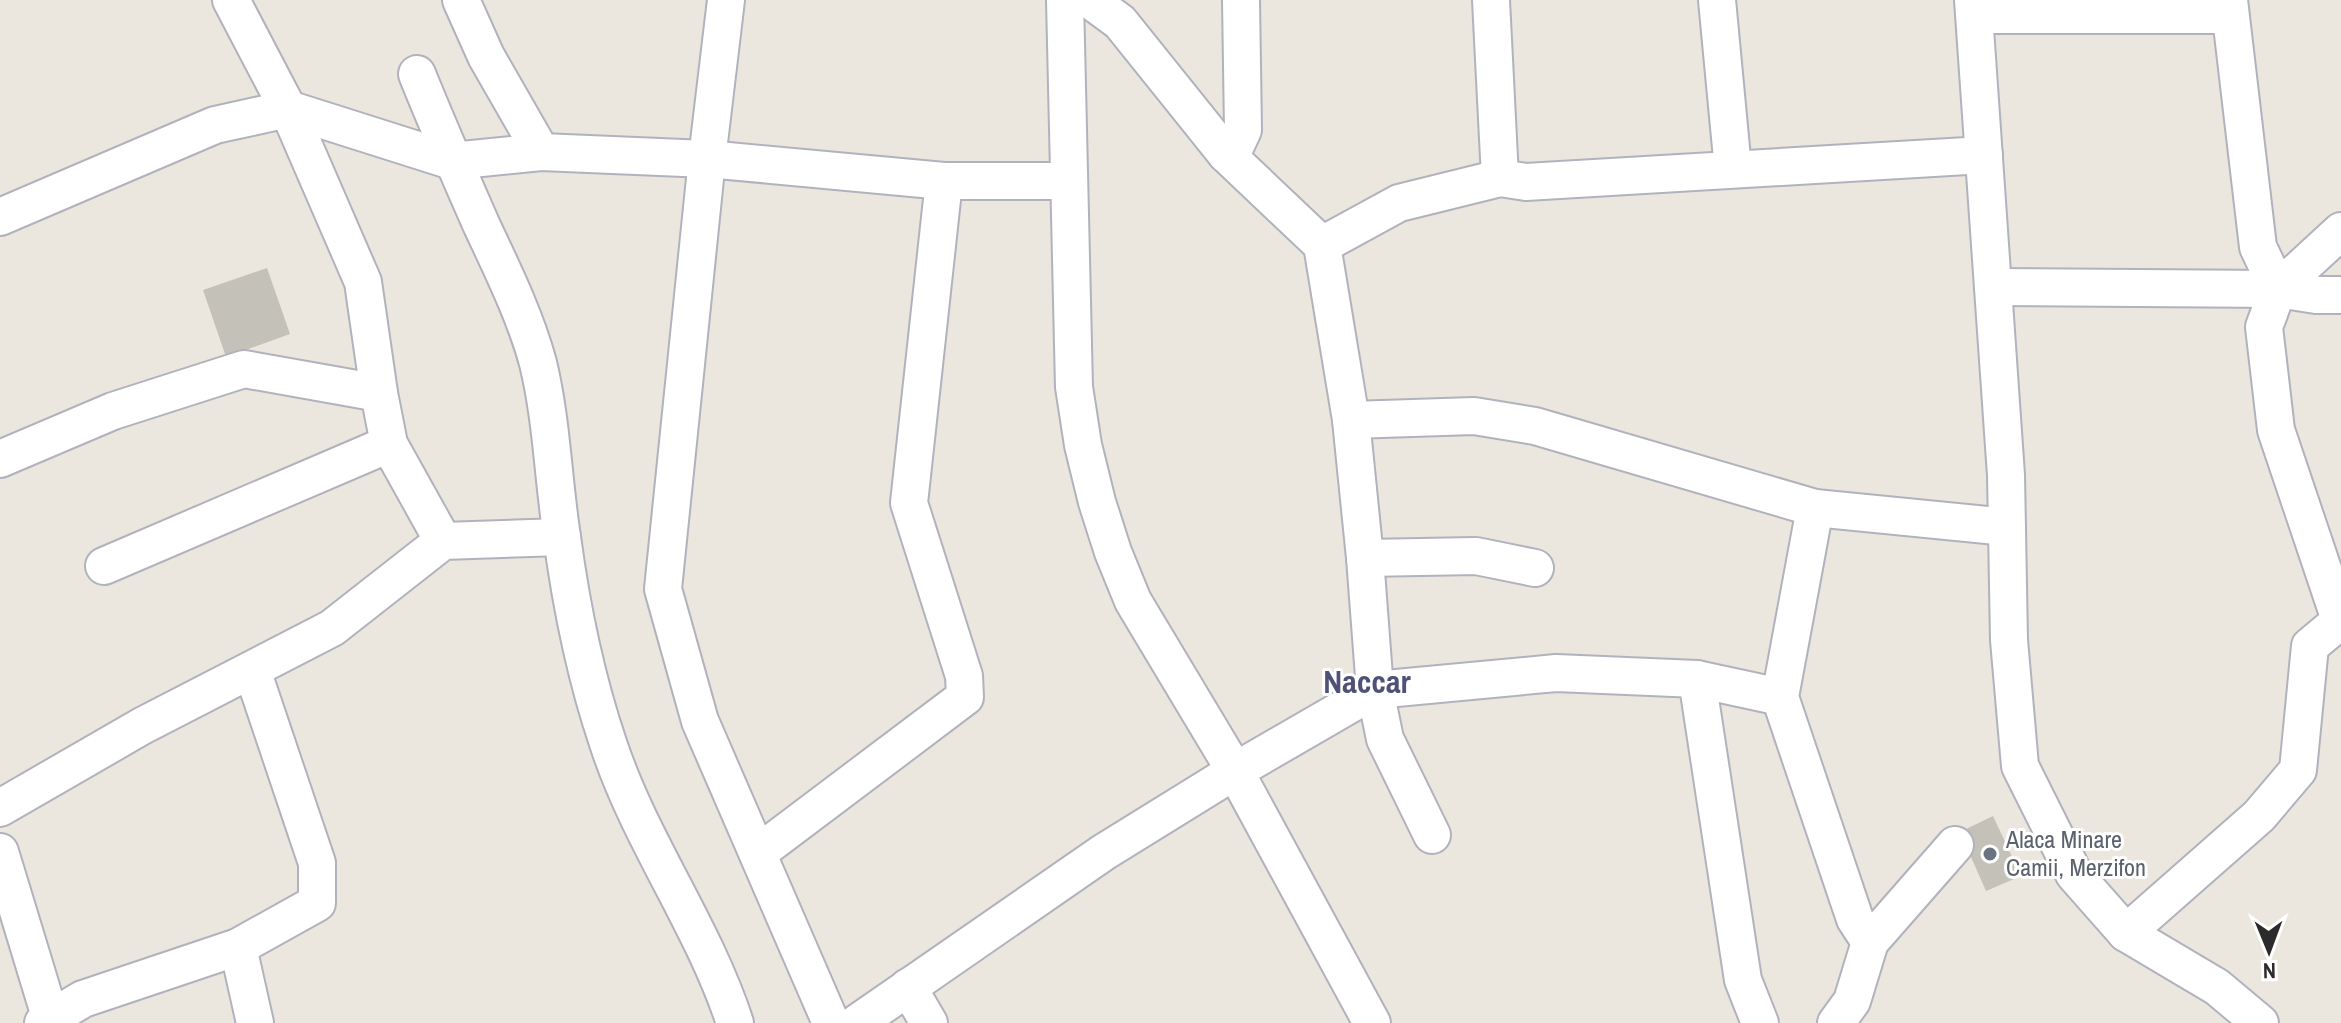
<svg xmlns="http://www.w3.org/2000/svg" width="2341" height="1023" viewBox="0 0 2341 1023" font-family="'Archivo Narrow',sans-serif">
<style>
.building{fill:#c4c1b9}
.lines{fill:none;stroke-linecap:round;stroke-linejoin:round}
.street-casing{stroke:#b1b2bd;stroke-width:40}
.street{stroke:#fff;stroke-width:36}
.worship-dot{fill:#6b7280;stroke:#fff;stroke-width:3}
.labels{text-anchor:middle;stroke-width:6;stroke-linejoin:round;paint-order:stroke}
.worship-label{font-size:24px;fill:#5b616d;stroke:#fff;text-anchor:start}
.district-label{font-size:32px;font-weight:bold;fill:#4f5178;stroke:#fff}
</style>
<rect width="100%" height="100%" fill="#ebe7de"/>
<!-- building -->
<g class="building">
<polygon points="267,268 290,334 226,357 203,290"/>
<polygon points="1993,816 2021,876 1986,891 1960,832"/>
</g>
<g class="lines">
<!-- street casing -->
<g class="street-casing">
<g id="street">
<polyline points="231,0 288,109 363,282 379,393 389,444 443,541"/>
<polyline points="461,0 486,56 541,152"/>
<polyline points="726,0 707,159 663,589 700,721 831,1023"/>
<polyline points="1065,0 1074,387 1083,445 1097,502 1113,552 1133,601 1235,771 1372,1023"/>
<polyline points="1090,0 1120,22 1226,154 1322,245 1351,420 1365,558 1375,690 1385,739 1432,835"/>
<polyline points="1491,0 1500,178"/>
<polyline points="1717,0 1733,169"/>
<polyline points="1973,0 2006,475 2009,640 2020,766 2074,874 2126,933 2217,987 2260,1023"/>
<polyline points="2229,0 2258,247 2278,289"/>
<polyline points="1975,15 2230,15"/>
<path d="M417,74C437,124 459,174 481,224C502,269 525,315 538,363C552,421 553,479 562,537C571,604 586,678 608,743C640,841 703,925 735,1023"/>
<polyline points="1226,154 1235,147 1243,130 1241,0"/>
<polyline points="0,217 215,125 288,109 452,161 541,152 707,159 944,181 1069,181"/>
<polyline points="2341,231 2278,289 2264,327 2276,430 2341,623"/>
<polyline points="1322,245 1399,203 1500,178 1526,182 1984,155"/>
<polyline points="1993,287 2278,289 2316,295 2341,295"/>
<polyline points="1351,420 1474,416 1535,426 1815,508 2007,527"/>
<polyline points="0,459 113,411 244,369 379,393"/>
<polyline points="1815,508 1780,697 1855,919 1870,942"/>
<polyline points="1365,558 1476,556 1535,568"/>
<polyline points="104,566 389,444"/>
<polyline points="1697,679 1743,980 1760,1023"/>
<polyline points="0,808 142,726 332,628 443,541 562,537"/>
<polyline points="0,852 52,1023"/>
<polyline points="758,853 965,697 964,676 909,503 944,181"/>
<polyline points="2126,933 2259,816 2298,770 2310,646 2340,621"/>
<polyline points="238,947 255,1023"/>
<polyline points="908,987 929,1023"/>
<polyline points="43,1023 83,999 238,947 317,903 317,863 252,670"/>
<polyline points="857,1023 1104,852 1235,771 1375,690 1556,673 1697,679 1780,697"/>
<polyline points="1836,1023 1852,1001 1870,942 1955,845"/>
</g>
</g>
<!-- street -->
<use href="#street" class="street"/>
</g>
<!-- markers -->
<circle class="worship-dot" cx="1990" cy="854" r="8"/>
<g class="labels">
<!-- worship labels -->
<g class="worship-label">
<text x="2006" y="848">Alaca Minare<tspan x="2006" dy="28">Camii, Merzifon</tspan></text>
</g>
<!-- district labels -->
<g class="district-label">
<text x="1367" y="693">Naccar</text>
</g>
</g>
<!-- north arrow -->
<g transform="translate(2269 951) rotate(179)" stroke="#ffffff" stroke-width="6" paint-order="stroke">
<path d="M0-6L14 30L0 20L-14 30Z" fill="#2b2b2b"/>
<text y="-12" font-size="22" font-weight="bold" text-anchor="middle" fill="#2b2b2b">N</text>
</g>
</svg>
